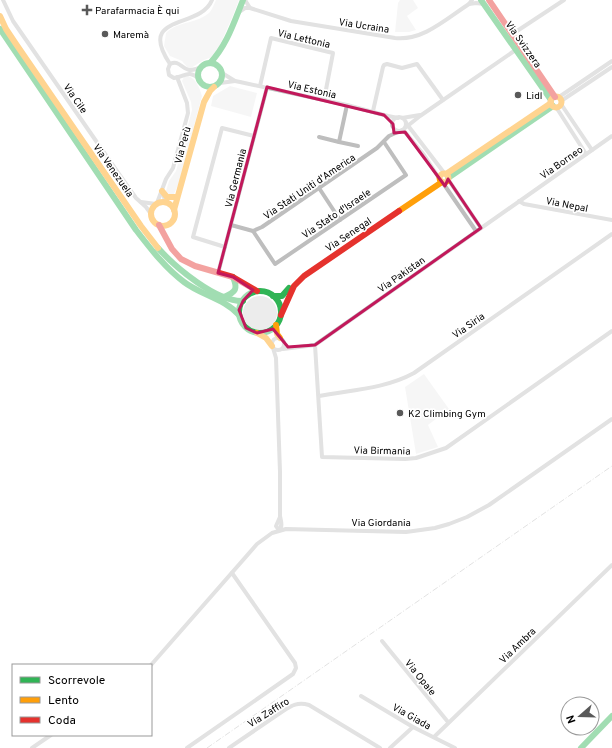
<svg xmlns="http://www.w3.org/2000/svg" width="612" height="748" viewBox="0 0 612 748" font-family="Overpass,sans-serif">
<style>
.green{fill:#ececec}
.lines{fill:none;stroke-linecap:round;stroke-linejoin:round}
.street{stroke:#bebebe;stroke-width:4}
.fast{stroke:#30b455;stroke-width:6}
.slow{stroke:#ff9f0a;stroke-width:6}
.jam{stroke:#e5322d;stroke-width:6}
.rail{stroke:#bebebe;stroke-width:1;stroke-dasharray:6 2 1 2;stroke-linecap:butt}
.marked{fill:none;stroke:#c2185b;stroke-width:3;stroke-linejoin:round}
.poi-dot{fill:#595959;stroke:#fff;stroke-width:1.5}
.labels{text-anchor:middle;stroke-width:3.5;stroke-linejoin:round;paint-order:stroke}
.poi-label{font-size:10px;fill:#000;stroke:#fff;text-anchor:start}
.street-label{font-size:10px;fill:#000;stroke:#fff}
</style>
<rect width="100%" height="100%" fill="#fff"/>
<!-- green -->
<g class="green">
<path d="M216,0H239L232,18L215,56L204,60L191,68L187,67L182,61L170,56L164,46L166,33C177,21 198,24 210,12C212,9 214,4 216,0Z"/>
<polygon points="400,0 413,0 418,8 407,16 416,30 409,32 395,32 398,3"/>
<path d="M188,76C196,78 200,89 202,96L179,183L174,194L170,195L166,191L169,181L176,171L192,110L191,102L182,81L184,77Z"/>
<polygon points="230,86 257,93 251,117 211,106 213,96"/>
<circle cx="260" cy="313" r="17"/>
<polygon points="424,374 449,409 428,425 438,447 416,454 405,387"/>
</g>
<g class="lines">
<!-- street -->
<g class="street">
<polyline points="3,0 13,21 121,177 136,198 146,207 151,214"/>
<polyline points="245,0 250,8"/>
<polyline points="469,4 476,3 484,4"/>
<path d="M239,12L245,8H250L291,21L395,38C423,41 446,19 469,4L472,0"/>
<polyline points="511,35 564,0"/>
<path d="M170,64C136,13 200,30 212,0"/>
<polyline points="222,73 235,81 240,82 347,105 388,116 398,118"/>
<path d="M199,79C188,69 185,77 174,78L169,75L168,69L170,64C183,58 181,77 201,67"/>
<polyline points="220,83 235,81"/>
<polyline points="260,86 271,38 333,53 324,100"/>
<polyline points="559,97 612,61"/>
<polyline points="561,101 612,67"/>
<polyline points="561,104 592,150"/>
<polyline points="556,107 586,154"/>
<polyline points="373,111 383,67 384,65 387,64 402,68 417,64 443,100"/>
<circle cx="399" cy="124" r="7"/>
<polyline points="402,118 420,115"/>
<polyline points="406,123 445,174"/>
<polyline points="405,128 420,116 517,49"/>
<polyline points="402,130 405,132 424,155 439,178"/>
<polyline points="319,137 339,142 347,105"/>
<polyline points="339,142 358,146"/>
<polyline points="448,179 481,228"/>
<polyline points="443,183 476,231"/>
<polyline points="319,188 340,220"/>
<polyline points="162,193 166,202"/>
<polyline points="519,201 524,204 612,220"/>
<polyline points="141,202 156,204"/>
<polyline points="157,203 166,179 173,168 188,113 187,103 177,77"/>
<polyline points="231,225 253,231 262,227 377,148 389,136 400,131"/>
<polyline points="253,231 275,264 406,175 384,142"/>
<polyline points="225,247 193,237 222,128 254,136"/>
<polyline points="218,273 267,87"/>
<circle cx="278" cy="344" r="6"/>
<polyline points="315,345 322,457 405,459 416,458 446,448 612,331"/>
<path d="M273,348L276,358L280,472V516C281,521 283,527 279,530"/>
<polyline points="283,349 315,345 612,136"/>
<path d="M319,396C350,390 385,389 414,373L612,234"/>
<polyline points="279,530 276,526 280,517"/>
<polyline points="382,641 448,722"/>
<polyline points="151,665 257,544 272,533 286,529 406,532 435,528 449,524 467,517 489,505 612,419"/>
<polyline points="361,696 413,727 455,748"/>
<polyline points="434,737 612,565"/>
<polyline points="32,748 51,735"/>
<polyline points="187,748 293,674 296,668 295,663 232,573"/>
<path d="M229,748L283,711C292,705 298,702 309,705L380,748"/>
<polyline points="390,748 413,727"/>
</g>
<!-- fast -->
<g class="fast">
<polyline points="481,0 551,100"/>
<path d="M0,29L136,230C150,248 165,268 184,282C201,295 225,299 239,315"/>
<path d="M210,63C227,45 234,22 243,0"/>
<circle cx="210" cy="75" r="12"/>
<polyline points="448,178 553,106"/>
<path d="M158,248C175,267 216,302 243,301"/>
<circle cx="260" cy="312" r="21"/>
<polyline points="273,296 282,296 289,288"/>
<path d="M224,297C236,292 238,289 233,277"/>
<polyline points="581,748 612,716"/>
</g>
<!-- slow -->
<g class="slow">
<polyline points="0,16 6,29 16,44 141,226 158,248"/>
<circle cx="556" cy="102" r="5.5"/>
<circle cx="444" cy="178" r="4.5"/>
<polyline points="446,174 551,103"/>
<polyline points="162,191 167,197 175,197"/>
<circle cx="163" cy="214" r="12"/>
<polyline points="174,210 204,102 210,91 214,87"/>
<polyline points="399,211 442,182"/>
<polyline points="276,325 277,334 280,338"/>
<polyline points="257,333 266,338 272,346"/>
</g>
<!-- jam -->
<g class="jam">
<polyline points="489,0 555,97"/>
<polyline points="159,225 172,249 181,259 195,266 233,277 257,291"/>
<polyline points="281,315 294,286 304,276 399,211"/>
</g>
<!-- rail -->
<polyline class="rail" points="207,748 612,466"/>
</g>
<!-- marked area -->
<path d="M0 0H612V748H0ZM267,87L384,115L393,124L394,133L405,132L445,186L448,179L481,228L315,345L288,347L273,329L257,333L246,328L239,310L243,301L253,290L233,277L218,273Z" fill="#fff" fill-opacity=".55" fill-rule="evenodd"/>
<path class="marked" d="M267,87L384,115L393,124L394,133L405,132L445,186L448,179L481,228L315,345L288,347L273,329L257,333L246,328L239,310L243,301L253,290L233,277L218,273Z"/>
<!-- markers -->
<g class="poi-dot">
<path d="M85 4h4v4h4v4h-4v4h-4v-4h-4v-4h4z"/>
<circle cx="105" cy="34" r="4"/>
<circle cx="518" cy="95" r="4"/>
<circle cx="400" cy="413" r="4"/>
</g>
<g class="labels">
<!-- poi labels -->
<g class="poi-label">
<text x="95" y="14">Parafarmacia È qui</text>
<text x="113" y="38">Maremà</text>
<text x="526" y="99">Lidl</text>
<text x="408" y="417">K2 Climbing Gym</text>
</g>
<!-- street labels -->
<g class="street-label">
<text transform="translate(364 25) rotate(9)" y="4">Via Ucraina</text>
<text transform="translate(304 38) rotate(13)" y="4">Via Lettonia</text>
<text transform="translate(524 44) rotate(55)" y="4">Via Svizzera</text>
<text transform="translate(312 89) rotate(13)" y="4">Via Estonia</text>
<text transform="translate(76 98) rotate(55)" y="4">Via Cile</text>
<text transform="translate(182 145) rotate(-75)" y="4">Via Perù</text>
<text transform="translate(561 162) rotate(-35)" y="4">Via Borneo</text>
<text transform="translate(114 170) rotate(55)" y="4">Via Venezuela</text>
<text transform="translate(235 178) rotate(-76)" y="4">Via Germania</text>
<text transform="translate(309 186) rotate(-34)" y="4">Via Stati Uniti d'America</text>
<text transform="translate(567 204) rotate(11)" y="4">Via Nepal</text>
<text transform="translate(336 213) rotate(-34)" y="4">Via Stato d'Israele</text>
<text transform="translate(348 234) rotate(-34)" y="4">Via Senegal</text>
<text transform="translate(401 274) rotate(-35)" y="4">Via Pakistan</text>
<text transform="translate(468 325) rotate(-35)" y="4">Via Siria</text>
<text transform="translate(382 450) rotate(1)" y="4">Via Birmania</text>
<text x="381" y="526">Via Giordania</text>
<text transform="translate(517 645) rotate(-44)" y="4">Via Ambra</text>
<text transform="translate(421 677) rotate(51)" y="4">Via Opale</text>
<text transform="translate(268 712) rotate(-32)" y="4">Via Zaffiro</text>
<text transform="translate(412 716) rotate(29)" y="4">Via Giada</text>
</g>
</g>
<!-- legend -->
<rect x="12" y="664" width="140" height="72" fill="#ffffff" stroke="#999999"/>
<rect x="20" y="677" width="20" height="6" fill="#30b455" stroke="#999999"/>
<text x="48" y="684" font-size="12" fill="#000000">Scorrevole</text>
<rect x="20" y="697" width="20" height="6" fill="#ff9f0a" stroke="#999999"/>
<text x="48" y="704" font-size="12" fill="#000000">Lento</text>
<rect x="20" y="717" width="20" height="6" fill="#e5322d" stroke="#999999"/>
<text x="48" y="724" font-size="12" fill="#000000">Coda</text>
<!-- north arrow -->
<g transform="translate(580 716) rotate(250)"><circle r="19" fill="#ffffff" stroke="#999999"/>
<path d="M0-3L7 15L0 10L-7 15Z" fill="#595959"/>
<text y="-6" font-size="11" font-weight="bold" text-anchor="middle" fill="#000000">N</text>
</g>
</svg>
